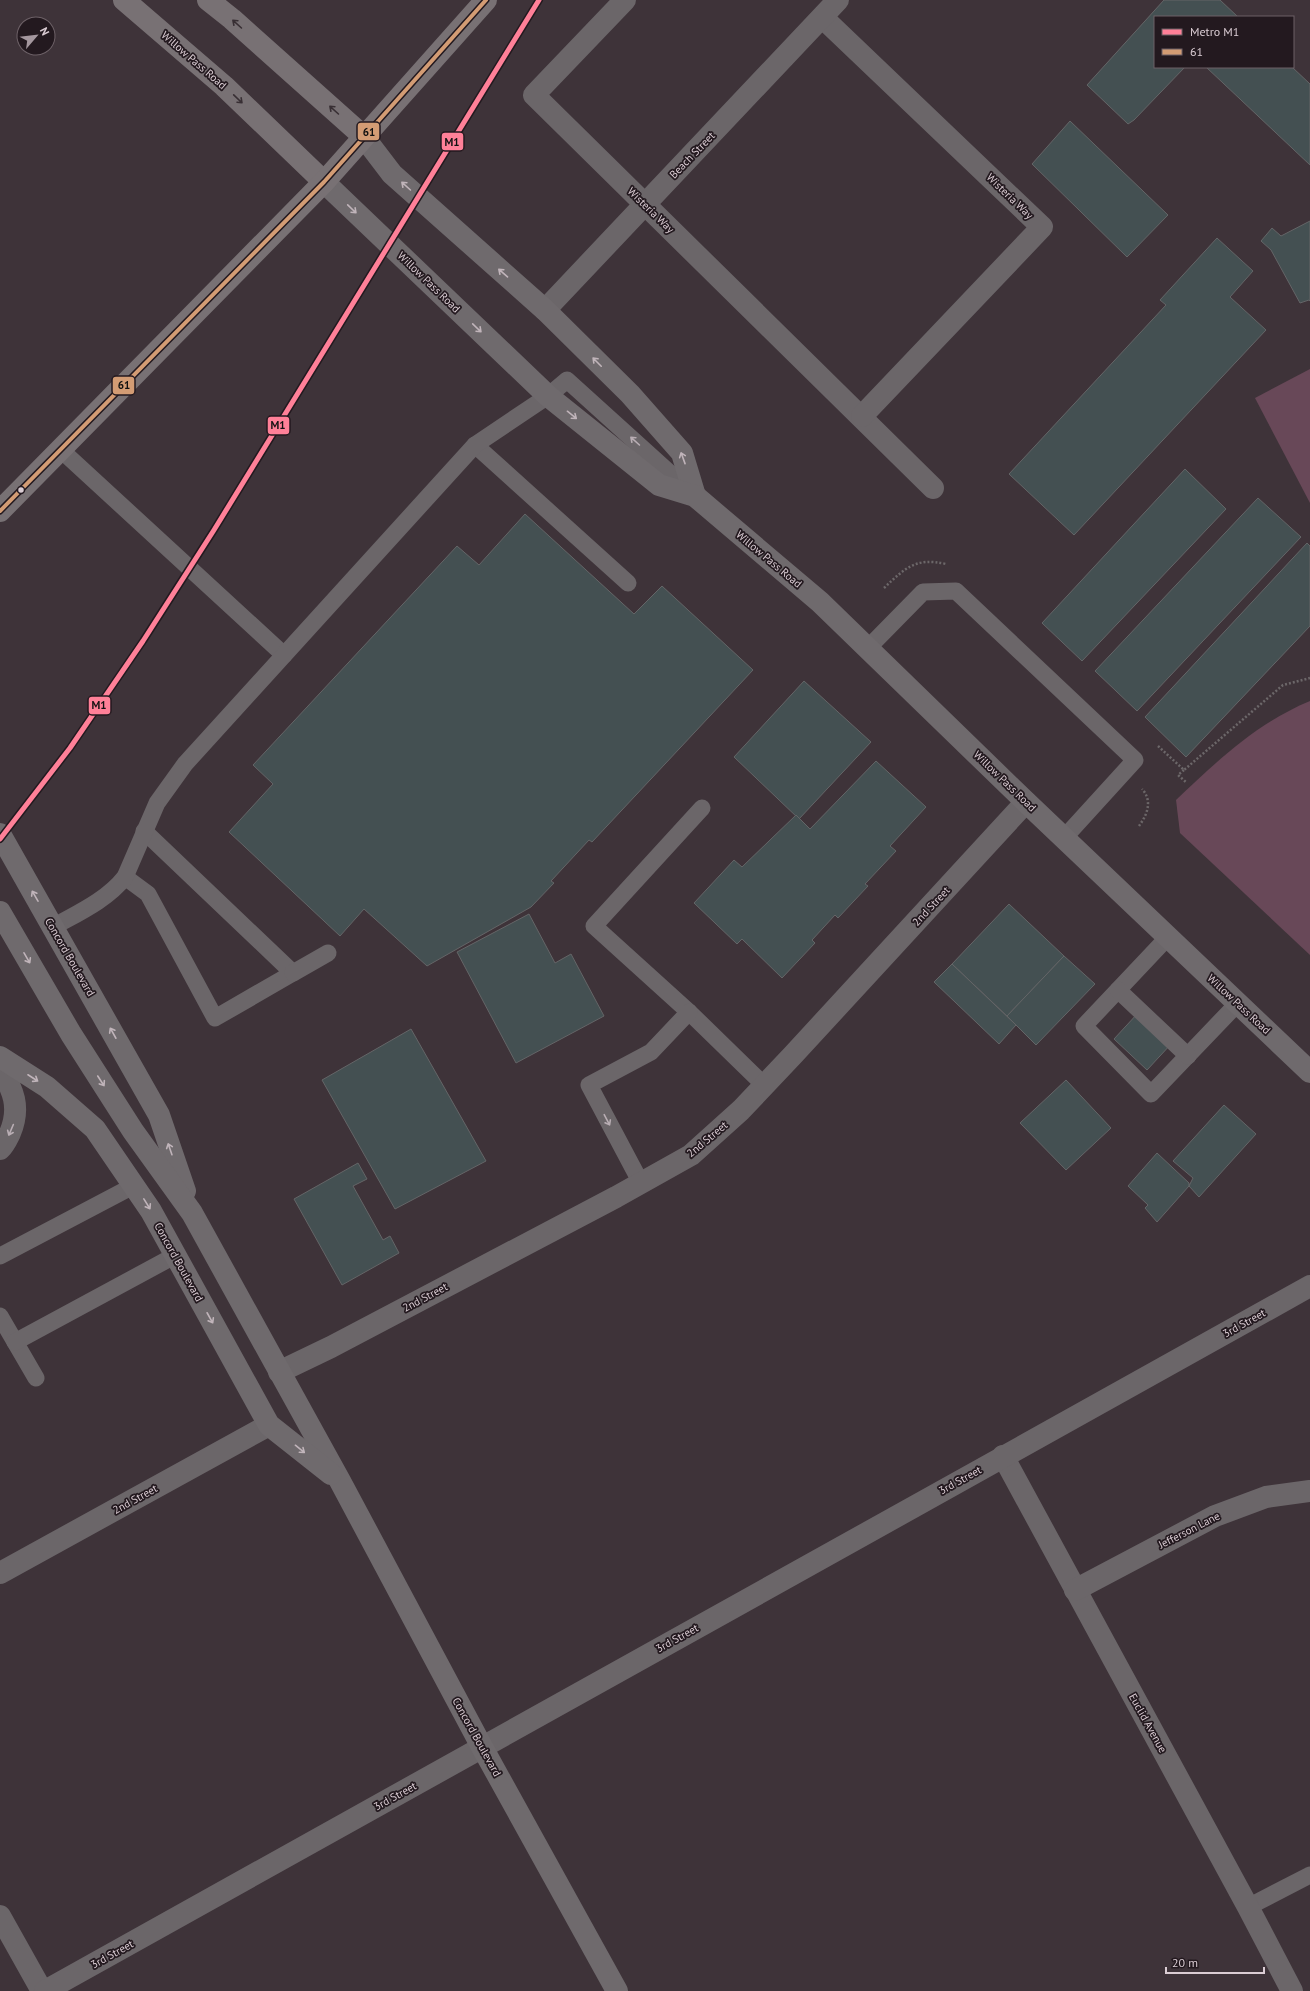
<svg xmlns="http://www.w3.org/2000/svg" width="1310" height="1991" viewBox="0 0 1310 1991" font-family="'PT Sans',sans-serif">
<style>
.green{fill:#684858}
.building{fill:#445052;stroke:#646567}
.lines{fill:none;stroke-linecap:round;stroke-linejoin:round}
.path{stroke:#6c6769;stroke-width:2.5;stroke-dasharray:2 2;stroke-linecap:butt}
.lane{stroke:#6b6669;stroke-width:17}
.street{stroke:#6b6669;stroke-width:22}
.secondary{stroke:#6f6a6d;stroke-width:22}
.primary{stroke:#787174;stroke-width:22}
.bus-1-casing{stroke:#23191f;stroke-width:7}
.bus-1{stroke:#d39c74;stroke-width:4}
.metro-1-casing{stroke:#23191f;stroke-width:8}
.metro-1{stroke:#ff8098;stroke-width:5}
.oneway{stroke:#382f34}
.oneway2{stroke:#c0b4ba}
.oneway3{stroke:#b9aeb4}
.bus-dot{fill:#dbcdd4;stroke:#23191f;stroke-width:1.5}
.labels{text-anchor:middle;stroke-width:3.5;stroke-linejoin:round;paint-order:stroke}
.street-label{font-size:11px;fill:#dbcdd4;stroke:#23191f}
.line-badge{stroke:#23191f;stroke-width:1.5}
.pale-badge-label{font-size:11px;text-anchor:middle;font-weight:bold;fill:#111}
</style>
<rect width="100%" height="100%" fill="#3e3339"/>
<!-- green -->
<g class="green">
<polygon points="1310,369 1310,503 1255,398"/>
<path d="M1310,701V955L1180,833L1176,800C1217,761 1257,723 1310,701Z"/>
</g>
<!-- building -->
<g class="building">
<polygon points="1164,0 1220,0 1238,17 1155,17 1155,67 1185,67 1134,120 1128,124 1087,85"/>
<polygon points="1206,67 1292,67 1310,84 1310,165"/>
<polygon points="1070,121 1168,215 1127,257 1032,164"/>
<polygon points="1310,221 1310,301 1309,300 1300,303 1271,250 1261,241 1272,228 1281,236"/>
<polygon points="1217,238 1253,271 1230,297 1266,330 1074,535 1009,474 1166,305 1160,300"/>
<polygon points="1185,469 1226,509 1082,661 1042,623"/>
<polygon points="1258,498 1301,537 1137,711 1095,671"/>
<polygon points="525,514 634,614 662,586 753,670 592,842 589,840 551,881 554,883 531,907 427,966 364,909 340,936 229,832 273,784 253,765 457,546 479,565"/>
<polygon points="1307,543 1310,546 1310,626 1186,757 1145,717"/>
<polygon points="804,681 871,742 799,819 734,757"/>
<polygon points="876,761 926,807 890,846 896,851 865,884 868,886 838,918 835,915 812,940 815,943 782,978 742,939 737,944 694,903 734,860 742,867 796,815 810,829"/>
<polygon points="1009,904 1064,956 1007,1016 952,964"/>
<polygon points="529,914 555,963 571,954 604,1016 516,1063 457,952"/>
<polygon points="1064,956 1095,984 1036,1045 1007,1016"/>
<polygon points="952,964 1016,1025 999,1044 934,982"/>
<polygon points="1138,1013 1172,1043 1147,1070 1114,1039"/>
<polygon points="411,1029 486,1161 395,1209 322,1080"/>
<polygon points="1066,1080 1111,1128 1066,1170 1020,1123"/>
<polygon points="1224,1105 1256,1134 1199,1197 1189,1186 1193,1178 1173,1161"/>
<polygon points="1157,1153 1189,1183 1189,1186 1157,1222 1145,1208 1148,1205 1128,1186"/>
<polygon points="358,1163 367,1179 353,1186 383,1240 390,1236 399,1253 342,1285 294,1199"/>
</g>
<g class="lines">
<!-- path -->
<g class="path">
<path d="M884,588C905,568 916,557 946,564"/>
<polyline points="1158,746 1184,770 1283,685 1310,678"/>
<polyline points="1184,770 1178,775 1187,783"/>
<path d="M1139,826C1147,815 1153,801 1142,789"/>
</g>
<!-- lane -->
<g class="lane">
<polyline points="475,445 628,583"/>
<polyline points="60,449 284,655"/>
<polyline points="868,648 923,592 956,591 1135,760 1064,838"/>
<polyline points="702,808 594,926 689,1012 764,1085"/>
<polyline points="125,877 148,894 215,1018 293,973 144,831"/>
<path d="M53,927C78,913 107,900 125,877L157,803L185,764L475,445L548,396L567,380L693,494"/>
<polyline points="1168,937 1084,1026 1151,1094 1238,1003"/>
<polyline points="293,973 328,953"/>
<polyline points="1118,990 1188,1056"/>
<polyline points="641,1183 589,1085 651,1052 689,1012"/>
<polyline points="0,1256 135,1185"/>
<polyline points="0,1316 36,1378"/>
<polyline points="15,1342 176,1255"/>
<polyline points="1248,1907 1310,1875"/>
</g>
<!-- street -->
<g class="street">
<polyline points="625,0 534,95 933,488"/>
<polyline points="823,18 1042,227 862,416"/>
<polyline points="545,310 838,0"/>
<path d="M0,1067C13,1090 21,1107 10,1133C7,1139 5,1144 0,1149"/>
<polyline points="279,1372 331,1347 616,1197 691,1155 741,1110 793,1055 1026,802"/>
<polyline points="1003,1456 1248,1907 1292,1991"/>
<polyline points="0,1573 269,1425"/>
<polyline points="1075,1590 1215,1516 1266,1497 1310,1491"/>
<polyline points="0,1916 42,1991"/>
<polyline points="45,1991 1310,1286"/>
</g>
<!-- secondary -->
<g class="secondary">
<polyline points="363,136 392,174 545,310 630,394 682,453 695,496"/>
<polyline points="324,182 548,396 659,485 695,496 820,602 1026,802 1310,1072"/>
<polyline points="0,834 159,1115 185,1191"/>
<polyline points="0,912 71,1034 133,1131 192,1213 340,1481 482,1747 617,1991"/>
<polyline points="0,1057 47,1087 95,1129 151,1211 269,1425 331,1474"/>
</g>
<!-- primary -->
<g class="primary">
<polyline points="124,0 224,86 324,182"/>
<polyline points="208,0 232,19 363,136"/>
<polyline points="0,511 324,182 486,0"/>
</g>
<!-- bus-1 casing -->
<g class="bus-1-casing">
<polyline id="bus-1" points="0,511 324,182 486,0"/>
</g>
<!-- bus-1 -->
<use href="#bus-1" class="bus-1"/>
<!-- metro-1 casing -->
<g class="metro-1-casing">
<polyline id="metro-1" points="0,839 70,748 143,641 214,530 539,0"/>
</g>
<!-- metro-1 -->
<use href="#metro-1" class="metro-1"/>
</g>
<!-- one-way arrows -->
<defs><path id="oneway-shaft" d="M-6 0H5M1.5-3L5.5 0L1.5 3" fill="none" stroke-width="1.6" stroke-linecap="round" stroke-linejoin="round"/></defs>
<g class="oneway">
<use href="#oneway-shaft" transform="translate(237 24) rotate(-138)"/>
<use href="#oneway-shaft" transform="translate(238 99) rotate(44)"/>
<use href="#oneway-shaft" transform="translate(334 110) rotate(-138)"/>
</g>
<g class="oneway2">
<use href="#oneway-shaft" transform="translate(406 186) rotate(-138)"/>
<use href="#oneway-shaft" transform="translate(352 209) rotate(44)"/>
<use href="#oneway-shaft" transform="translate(503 273) rotate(-139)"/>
<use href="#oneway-shaft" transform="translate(477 328) rotate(44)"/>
<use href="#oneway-shaft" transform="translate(597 362) rotate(-135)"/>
<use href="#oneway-shaft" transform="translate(572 415) rotate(39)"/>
<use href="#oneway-shaft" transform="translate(683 458) rotate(-110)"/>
<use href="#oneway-shaft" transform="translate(35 896) rotate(-120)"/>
<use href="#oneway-shaft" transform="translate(27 958) rotate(60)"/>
<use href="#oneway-shaft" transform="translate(113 1033) rotate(-119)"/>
<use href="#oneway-shaft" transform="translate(33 1078) rotate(33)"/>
<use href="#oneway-shaft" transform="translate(101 1081) rotate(57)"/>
<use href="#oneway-shaft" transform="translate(170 1149) rotate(-109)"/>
<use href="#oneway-shaft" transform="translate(147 1204) rotate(58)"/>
<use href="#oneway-shaft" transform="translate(210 1318) rotate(61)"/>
<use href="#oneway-shaft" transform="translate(300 1449) rotate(39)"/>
</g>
<g class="oneway3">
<use href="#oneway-shaft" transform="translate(635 441) rotate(-138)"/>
<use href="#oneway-shaft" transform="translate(607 1120) rotate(62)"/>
<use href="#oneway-shaft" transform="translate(11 1130) rotate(113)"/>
</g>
<!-- markers -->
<circle class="bus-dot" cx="21" cy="490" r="3.5"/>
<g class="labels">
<!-- street labels -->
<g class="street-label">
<text transform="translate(194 60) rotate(41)" y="4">Willow Pass Road</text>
<text transform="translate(692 155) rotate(-46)" y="4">Beach Street</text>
<text transform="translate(1010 196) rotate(44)" y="4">Wisteria Way</text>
<text transform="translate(651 210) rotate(44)" y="4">Wisteria Way</text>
<text transform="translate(429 282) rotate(44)" y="4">Willow Pass Road</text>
<text transform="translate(769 559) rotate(40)" y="4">Willow Pass Road</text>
<text transform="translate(1005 781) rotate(44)" y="4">Willow Pass Road</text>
<text transform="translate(931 906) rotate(-47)" y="4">2nd Street</text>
<text transform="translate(70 957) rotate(60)" y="4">Concord Boulevard</text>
<text transform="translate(1239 1004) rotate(43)" y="4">Willow Pass Road</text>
<text transform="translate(707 1139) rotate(-40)" y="4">2nd Street</text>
<text transform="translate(179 1262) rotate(61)" y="4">Concord Boulevard</text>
<text transform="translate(425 1297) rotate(-28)" y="4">2nd Street</text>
<text transform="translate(1244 1323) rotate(-29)" y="4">3rd Street</text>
<text transform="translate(960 1480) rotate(-29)" y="4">3rd Street</text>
<text transform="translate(135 1499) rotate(-29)" y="4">2nd Street</text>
<text transform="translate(1189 1530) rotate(-27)" y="4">Jefferson Lane</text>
<text transform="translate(677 1638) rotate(-29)" y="4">3rd Street</text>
<text transform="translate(1148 1723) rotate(61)" y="4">Euclid Avenue</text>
<text transform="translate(477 1737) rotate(61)" y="4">Concord Boulevard</text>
<text transform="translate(395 1796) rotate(-29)" y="4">3rd Street</text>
<text transform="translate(112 1954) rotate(-29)" y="4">3rd Street</text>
</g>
</g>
<g class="line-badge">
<rect x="357" y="122" width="23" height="19" rx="4" fill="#d39c74"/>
<rect x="441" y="132" width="23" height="19" rx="4" fill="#ff8098"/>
<rect x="112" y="376" width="23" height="19" rx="4" fill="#d39c74"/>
<rect x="267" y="416" width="23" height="19" rx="4" fill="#ff8098"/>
<rect x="88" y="696" width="23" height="19" rx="4" fill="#ff8098"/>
</g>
<g class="pale-badge-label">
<text x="369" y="136">61</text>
<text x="452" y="146">M1</text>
<text x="124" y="389">61</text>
<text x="278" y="429">M1</text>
<text x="99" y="709">M1</text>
</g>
<!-- legend -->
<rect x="1154" y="16" width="140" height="52" fill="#23191f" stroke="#6d6167"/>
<rect x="1162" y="29" width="20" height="6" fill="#ff8098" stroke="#6d6167"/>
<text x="1190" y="36" font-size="12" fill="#dbcdd4">Metro M1</text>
<rect x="1162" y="49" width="20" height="6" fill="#d39c74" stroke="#6d6167"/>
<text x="1190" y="56" font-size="12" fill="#dbcdd4">61</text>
<!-- north arrow -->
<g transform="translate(36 36) rotate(62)"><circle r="19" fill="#23191f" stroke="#6d6167"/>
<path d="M0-3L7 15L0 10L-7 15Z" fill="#a4979e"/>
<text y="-6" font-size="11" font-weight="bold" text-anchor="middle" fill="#dbcdd4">N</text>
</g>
<!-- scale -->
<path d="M1166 1967v6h98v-6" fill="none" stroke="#dbcdd4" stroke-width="2"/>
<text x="1172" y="1967" font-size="12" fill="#dbcdd4" stroke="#23191f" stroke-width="3" paint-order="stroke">20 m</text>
</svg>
